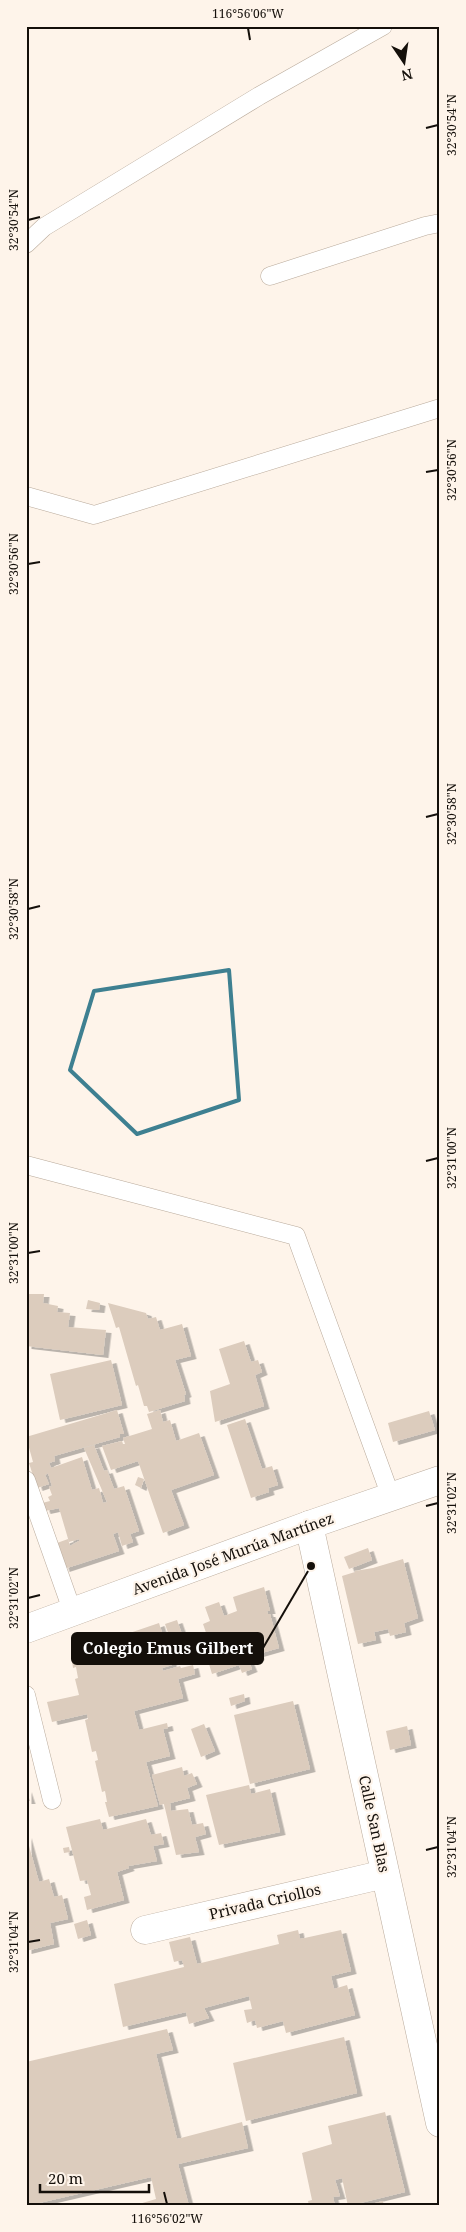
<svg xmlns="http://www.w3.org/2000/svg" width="466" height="2232" viewBox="0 0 466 2232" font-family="'Noto Serif',serif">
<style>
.building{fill:#dcccbd;filter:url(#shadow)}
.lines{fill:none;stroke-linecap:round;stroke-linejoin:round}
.lane-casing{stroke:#b9aa9b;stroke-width:19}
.street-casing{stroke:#b9aa9b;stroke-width:29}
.secondary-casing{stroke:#b9aa9b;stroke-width:29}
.lane{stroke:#fff;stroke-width:18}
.street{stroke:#fff;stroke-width:28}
.secondary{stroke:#fff;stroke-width:28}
.marked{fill:none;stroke:#3e8091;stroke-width:4;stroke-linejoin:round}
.ticks{fill:none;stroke:#140f0a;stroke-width:2}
.labels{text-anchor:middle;stroke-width:4.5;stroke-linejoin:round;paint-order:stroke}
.street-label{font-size:15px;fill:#140f0a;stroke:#fef4ea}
.leader{fill:none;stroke:#140f0a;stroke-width:2}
.callout-dot{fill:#140f0a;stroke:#fef4ea;stroke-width:2}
.callout{fill:#140f0a;stroke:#140f0a;stroke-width:2}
.callout-label{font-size:16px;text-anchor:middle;font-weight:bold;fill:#fff}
.neatline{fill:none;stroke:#140f0a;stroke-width:2}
.ticks-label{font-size:12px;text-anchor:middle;fill:#140f0a}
</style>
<defs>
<filter id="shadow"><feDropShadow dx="5.5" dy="3" stdDeviation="0" flood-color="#0004"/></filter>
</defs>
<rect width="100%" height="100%" fill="#fef4ea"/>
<!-- building -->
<g class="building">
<polygon points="26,1294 44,1294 43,1303 58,1306 57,1312 70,1313 68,1327 106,1330 103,1355 26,1346"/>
<polygon points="88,1300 100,1303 99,1310 86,1309"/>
<polygon points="108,1303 146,1313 148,1319 156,1317 160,1330 182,1324 191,1356 175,1360 186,1394 184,1395 185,1401 149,1412 147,1406 144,1406 138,1385 136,1386 119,1327 116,1328"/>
<polygon points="244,1341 251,1362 258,1360 262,1372 255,1375 264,1406 215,1422 210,1391 230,1384 219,1349"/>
<polygon points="111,1360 122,1405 60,1420 50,1374"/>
<polygon points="117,1410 124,1434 120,1434 120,1437 54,1456 55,1461 49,1463 51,1468 82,1457 92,1490 99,1488 103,1503 107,1502 84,1448 94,1445 104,1471 107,1470 114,1489 124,1486 139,1531 130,1534 133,1542 122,1546 118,1532 113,1534 119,1551 64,1569 57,1543 68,1539 70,1546 79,1541 79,1539 69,1542 59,1508 45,1511 42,1503 50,1501 48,1497 52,1495 49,1487 52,1486 48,1473 45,1475 49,1484 37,1488 29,1463 33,1462 26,1437"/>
<polygon points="160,1410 163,1422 170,1420 176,1441 199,1433 214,1475 171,1490 184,1525 163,1533 138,1461 111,1470 102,1446 122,1441 123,1444 125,1444 123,1438 152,1429 147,1414"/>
<polygon points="429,1411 435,1430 393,1442 388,1423"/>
<polygon points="245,1419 262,1469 272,1466 278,1485 268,1488 269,1492 251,1498 227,1425"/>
<polygon points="138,1477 144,1479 141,1488 135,1485"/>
<polygon points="368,1548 372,1560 349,1569 344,1557"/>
<polygon points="403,1559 418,1618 404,1623 406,1632 390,1636 388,1629 374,1632 376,1640 358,1644 342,1576 355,1572 355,1571 373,1568"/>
<polygon points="264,1587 270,1611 267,1611 268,1614 270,1614 279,1648 258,1654 259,1657 249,1662 252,1669 242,1673 239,1665 212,1674 206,1654 213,1653 203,1624 210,1621 205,1607 219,1602 224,1616 237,1611 233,1597"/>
<polygon points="177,1620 188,1652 176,1656 165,1624"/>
<polygon points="159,1623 172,1665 162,1668 163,1671 180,1666 181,1668 193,1665 195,1674 178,1679 183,1698 134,1711 139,1730 167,1723 168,1728 163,1729 170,1756 146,1762 158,1806 109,1817 105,1802 107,1802 105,1791 102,1792 95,1761 98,1760 96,1751 92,1752 85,1720 88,1719 87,1714 52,1722 47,1702 79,1695 75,1679 78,1678 76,1667 73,1668 71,1653"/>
<polygon points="244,1694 245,1701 231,1706 229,1698"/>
<polygon points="293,1701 310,1769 250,1784 234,1715"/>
<polygon points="204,1724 215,1751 201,1757 191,1729"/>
<polygon points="407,1726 411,1745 390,1750 386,1731"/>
<polygon points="182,1767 184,1776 192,1773 197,1784 187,1788 190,1798 170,1803 171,1811 188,1809 192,1825 203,1823 206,1834 195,1837 199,1852 176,1855 164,1804 160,1805 152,1775"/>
<polygon points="249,1785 251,1794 270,1789 280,1832 219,1845 206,1795"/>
<polygon points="26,1789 30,1801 26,1801"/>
<polygon points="100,1819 103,1830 146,1819 151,1835 161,1833 164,1844 153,1846 157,1861 128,1866 129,1868 117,1872 124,1900 87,1910 84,1897 91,1895 87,1880 80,1881 66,1827"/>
<polygon points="26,1835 39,1882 49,1879 54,1897 62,1895 68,1919 50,1923 54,1944 26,1951"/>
<polygon points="69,1847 70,1852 64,1853 63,1848"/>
<polygon points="87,1920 91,1935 78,1939 74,1924"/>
<polygon points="298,1930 300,1939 341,1930 351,1971 331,1976 334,1989 347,1985 355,2015 286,2033 283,2021 257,2028 255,2020 247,2023 244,2010 252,2009 249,1996 204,2008 209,2018 189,2024 186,2012 123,2027 114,1984 184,1967 182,1960 174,1962 169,1942 190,1937 197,1964 279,1944 277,1935"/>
<polygon points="167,2029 173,2050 156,2054 177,2139 242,2122 248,2148 178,2164 189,2206 132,2206 156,2199 151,2177 26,2206 26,2062"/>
<polygon points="344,2037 357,2093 246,2121 233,2063"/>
<polygon points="385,2112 405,2192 348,2206 342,2178 335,2180 340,2196 333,2197 335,2206 309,2206 308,2201 312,2200 302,2153 332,2144 328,2126"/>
<polygon points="383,2201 384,2206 368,2206 368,2205"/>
</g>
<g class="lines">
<!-- lane casing -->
<g class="lane-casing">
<g id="lane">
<polyline points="26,244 44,227 259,96 383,26"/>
<polyline points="270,276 425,226 440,223"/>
<polyline points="26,496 94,515 440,408"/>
<polyline points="26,1165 296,1236 391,1497"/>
<polyline points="26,1480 73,1613"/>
<polyline points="26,1695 52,1800"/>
</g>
</g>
<!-- street casing -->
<g class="street-casing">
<g id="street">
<polyline points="309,1525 440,2123"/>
<polyline points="145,1930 385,1874"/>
</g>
</g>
<!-- secondary casing -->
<g class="secondary-casing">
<polyline id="secondary" points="26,1629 309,1525 440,1480"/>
</g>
<!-- lane -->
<use href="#lane" class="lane"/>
<!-- street -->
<use href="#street" class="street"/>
<!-- secondary -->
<use href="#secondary" class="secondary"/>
</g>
<!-- marked area -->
<path class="marked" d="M229,970L239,1100L137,1134L70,1070L94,991Z"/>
<!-- ticks -->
<path class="ticks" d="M248,28L250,40M426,128L438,125M28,220L40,217M426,472L438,470M28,564L40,562M426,817L438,814M28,909L40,906M426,1161L438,1158M28,1253L40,1251M426,1506L438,1503M28,1598L40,1595M426,1850L438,1847M28,1942L40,1940M164,2192L167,2204"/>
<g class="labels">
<!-- street labels -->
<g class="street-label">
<text transform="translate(233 1554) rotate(-20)" y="5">Avenida José Murúa Martínez</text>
<text transform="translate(374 1824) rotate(78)" y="5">Calle San Blas</text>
<text transform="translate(265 1902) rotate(-13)" y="5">Privada Criollos</text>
</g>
</g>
<!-- callouts -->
<path class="leader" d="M311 1566L263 1648"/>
<circle class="callout-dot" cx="311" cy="1566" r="5"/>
<rect class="callout" x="72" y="1633" width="191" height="31" rx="5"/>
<g class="callout-label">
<text x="168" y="1654">Colegio Emus Gilbert</text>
</g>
<!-- border -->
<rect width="466" height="2232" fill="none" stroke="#fef4ea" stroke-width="55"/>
<!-- north arrow -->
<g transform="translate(404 62) rotate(167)" stroke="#fef4ea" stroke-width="4" paint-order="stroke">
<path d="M0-4L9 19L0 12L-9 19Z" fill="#140f0a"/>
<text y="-8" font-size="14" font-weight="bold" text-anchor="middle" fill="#140f0a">N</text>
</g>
<!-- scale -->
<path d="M40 2184v8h109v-8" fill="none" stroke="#140f0a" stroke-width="2.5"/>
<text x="48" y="2184" font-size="15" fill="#140f0a" stroke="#fef4ea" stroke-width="4" paint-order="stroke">20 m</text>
<rect x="28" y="28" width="410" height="2176" class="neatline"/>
<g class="ticks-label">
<text x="248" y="18">116°56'06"W</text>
<text transform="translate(452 125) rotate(-90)" y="4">32°30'54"N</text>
<text transform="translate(14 220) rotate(-90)" y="4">32°30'54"N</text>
<text transform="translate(452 470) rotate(-90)" y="4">32°30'56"N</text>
<text transform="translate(14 564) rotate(-90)" y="4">32°30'56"N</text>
<text transform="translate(452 814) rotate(-90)" y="4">32°30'58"N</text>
<text transform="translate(14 909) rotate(-90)" y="4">32°30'58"N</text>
<text transform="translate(452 1158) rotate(-90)" y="4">32°31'00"N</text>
<text transform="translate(14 1253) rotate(-90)" y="4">32°31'00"N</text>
<text transform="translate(452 1503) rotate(-90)" y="4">32°31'02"N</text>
<text transform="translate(14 1598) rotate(-90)" y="4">32°31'02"N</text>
<text transform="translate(452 1847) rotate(-90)" y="4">32°31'04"N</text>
<text transform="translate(14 1942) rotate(-90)" y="4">32°31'04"N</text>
<text x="167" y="2223">116°56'02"W</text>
</g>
</svg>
